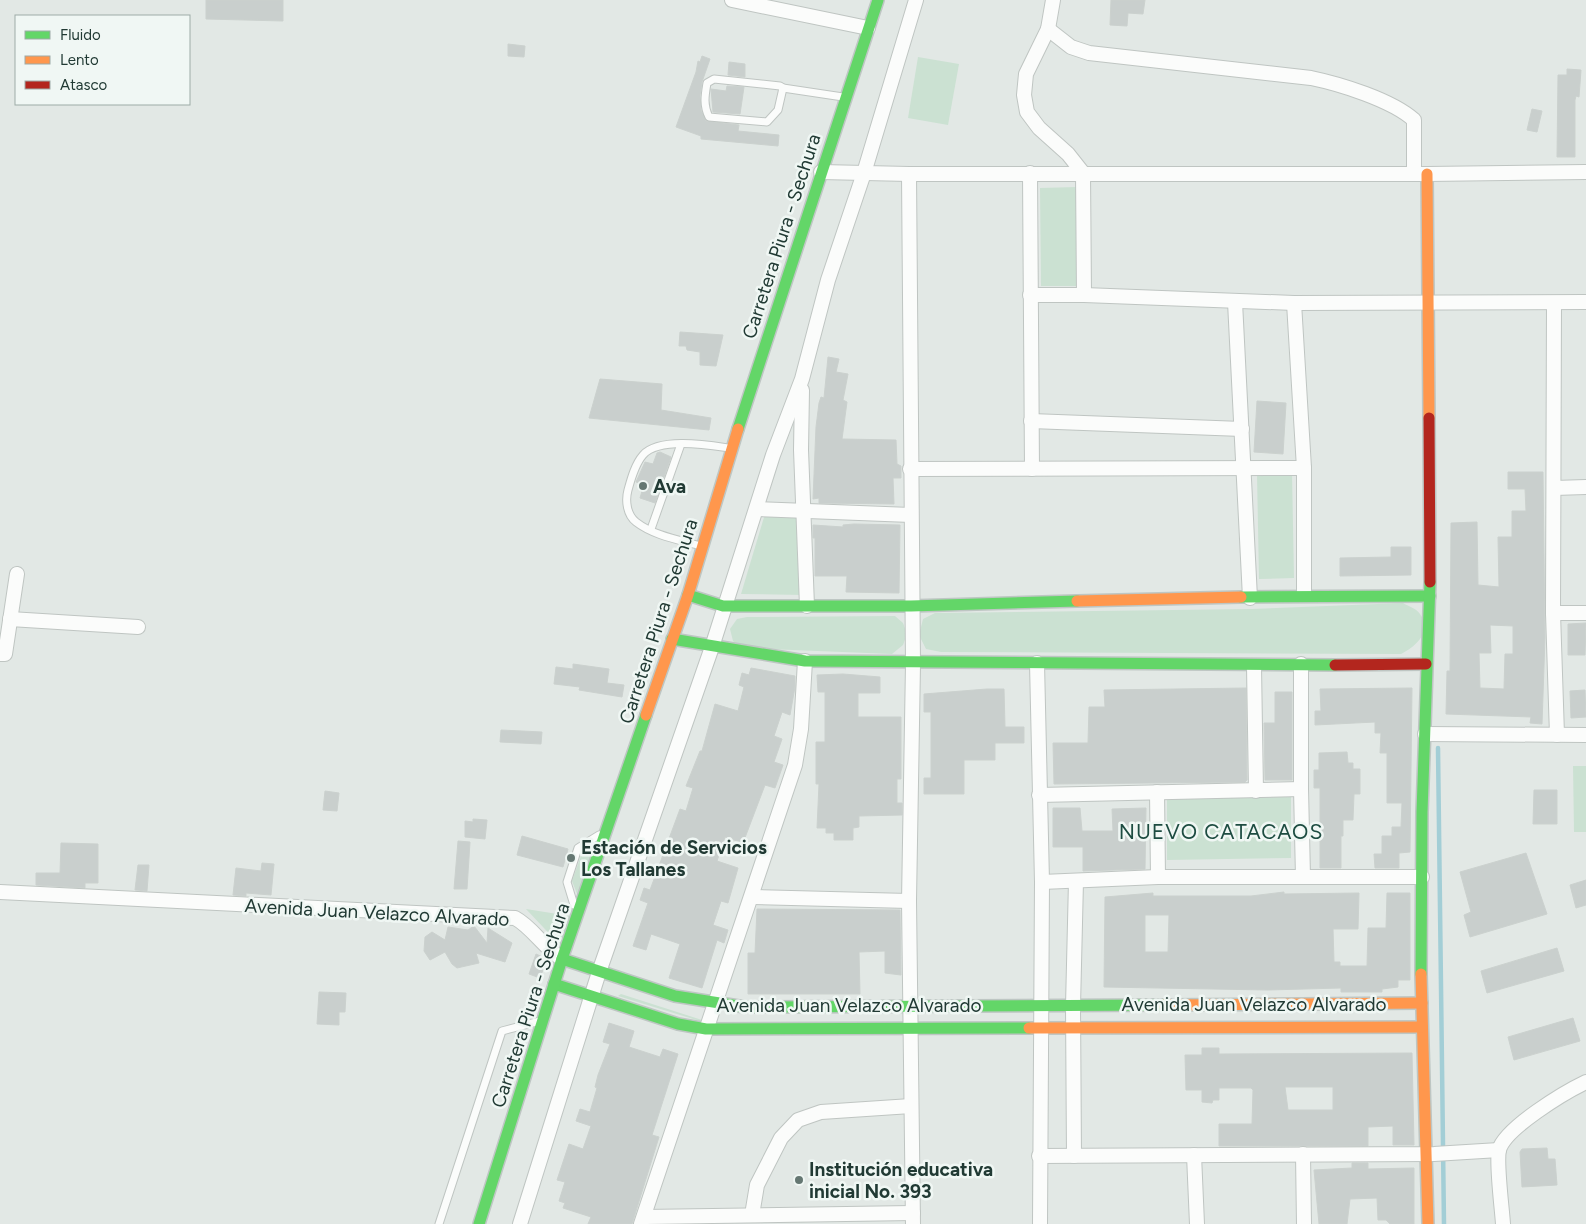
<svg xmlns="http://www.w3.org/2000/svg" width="1586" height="1224" viewBox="0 0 1586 1224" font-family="Figtree,sans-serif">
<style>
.green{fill:#cbe1d2}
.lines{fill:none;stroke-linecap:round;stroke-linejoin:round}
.stream{stroke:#a3ced6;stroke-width:4.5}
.building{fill:#c9cfcd;stroke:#cbd1ce;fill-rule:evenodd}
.lane-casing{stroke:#bfc5c2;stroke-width:9}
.street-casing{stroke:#bfc5c2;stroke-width:16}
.fast-casing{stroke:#bec6c3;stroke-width:14}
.slow-casing{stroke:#bec6c3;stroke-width:14}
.jam-casing{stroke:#bec6c3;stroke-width:14}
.lane{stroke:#fbfcfb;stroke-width:7}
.street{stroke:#fbfcfb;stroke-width:14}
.fast{stroke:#63d668;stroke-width:11}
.slow{stroke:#ff974d;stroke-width:11}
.jam{stroke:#b3261e;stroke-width:11}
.poi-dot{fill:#657772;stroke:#f0f7f4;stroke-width:2}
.labels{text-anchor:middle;stroke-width:5;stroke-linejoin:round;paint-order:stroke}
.street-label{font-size:19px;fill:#213a34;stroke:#f0f7f4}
.poi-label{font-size:19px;font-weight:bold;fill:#213a34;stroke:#f0f7f4;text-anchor:start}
.quarter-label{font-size:21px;letter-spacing:1px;fill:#1d4c41;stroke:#f0f7f4}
</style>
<rect width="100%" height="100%" fill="#e2e8e5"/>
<!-- green -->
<g class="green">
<polygon points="918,57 959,64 948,125 908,118"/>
<polygon points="1077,187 1078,286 1041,286 1040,188"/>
<polygon points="1292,473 1294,578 1259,579 1257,474"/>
<polygon points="765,514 800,516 803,595 741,594"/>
<path d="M1403,603C1408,606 1417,609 1420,614C1433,632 1415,647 1401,654L941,652L926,649L919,635L923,619L935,613L1252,609Z"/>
<polygon points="895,616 903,623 907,634 903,645 892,654 742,648 733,641 730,629 737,619 747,617"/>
<polygon points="1573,766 1586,766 1586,832 1574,832"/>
<polygon points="1291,797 1291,858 1167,860 1167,798"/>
<polygon points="597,845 579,899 572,881 583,850"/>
<polygon points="526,909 570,916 560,945"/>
<polygon points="621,994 702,1020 703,1022 618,996"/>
</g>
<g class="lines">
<!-- stream -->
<polyline class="stream" points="1438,748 1444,1224"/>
</g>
<!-- building -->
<g class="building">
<polygon points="206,0 283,0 283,21 206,19"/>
<polygon points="1111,0 1145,0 1143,14 1128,13 1127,26 1110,25"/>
<polygon points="508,44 525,46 524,57 508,56"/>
<polygon points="702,56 710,59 702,82 700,96 701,110 706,121 739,125 738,131 779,135 778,146 701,139 701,136 676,127 696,72 698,61 700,62"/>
<polygon points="729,62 745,64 745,77 728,75"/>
<polygon points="1567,69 1581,70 1579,97 1576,96 1575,100 1575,157 1557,157 1558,75 1567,75"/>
<polygon points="727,86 744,87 740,114 713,112 711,89 726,91"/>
<polygon points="1532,109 1542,111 1537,132 1527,130"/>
<polygon points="680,332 723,335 716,366 700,365 700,352 687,350 686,346 679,346"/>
<polygon points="828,357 839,359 836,372 848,374 843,400 847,402 842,439 896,440 897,464 901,466 901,478 893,478 894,504 819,503 819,498 813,499 816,427 819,403 821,397 824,398"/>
<polygon points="600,379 662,384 661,410 711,418 709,430 589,418"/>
<polygon points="1257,401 1286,403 1283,454 1254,452"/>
<polygon points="660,452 671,457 655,503 640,498 644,484 636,482 645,462 653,464 657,453"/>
<path d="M1508,472H1543L1545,637L1542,724L1530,723L1531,717L1446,714L1447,671H1450L1451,523L1477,522L1478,585L1499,587L1498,537H1512V511H1526L1525,489H1508ZM1490,625L1513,626V654H1505L1504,689L1480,688L1479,653H1491Z"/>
<polygon points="854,524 900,525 899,593 846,592 847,576 815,576 815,538 813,538 813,525 843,527 843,525"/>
<polygon points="1391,547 1411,547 1411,575 1340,576 1340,558 1391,557"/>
<polygon points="1586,623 1585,655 1568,655 1568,624"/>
<polygon points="573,664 609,669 607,683 624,685 622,697 579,690 580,687 554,684 556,667 573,669"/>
<polygon points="751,668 795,676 795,687 790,715 782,712 774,736 782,739 774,762 783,765 775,788 765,785 743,843 725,837 717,861 738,868 728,903 721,901 713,925 728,930 724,943 717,940 702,988 669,978 680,944 651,934 646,950 633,946 648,903 640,900 644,888 650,890 680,809 686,811 693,788 686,786 700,751 702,751 715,704 738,711 744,687 739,685 742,673 749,675"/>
<polygon points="843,674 880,677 880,693 858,693 858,717 901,717 901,779 897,779 897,803 902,803 902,815 859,816 859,827 853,828 853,840 834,840 834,833 826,833 826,828 817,828 819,784 816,784 816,742 825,742 825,692 818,692 817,675"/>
<polygon points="1246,688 1247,780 1245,782 1054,784 1053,743 1088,743 1089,707 1105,707 1104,690"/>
<polygon points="1412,688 1410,852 1399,853 1399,868 1375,868 1374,854 1382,854 1382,836 1392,836 1392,827 1401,827 1402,803 1387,803 1387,753 1380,753 1381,733 1375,733 1375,722 1315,725 1315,711 1321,711 1320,689"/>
<polygon points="987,689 1004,689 1005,727 1024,727 1024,743 995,743 995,760 964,760 964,794 924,794 924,778 931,778 931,712 924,712 924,694"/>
<polygon points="1585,690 1586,717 1571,718 1570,691"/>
<polygon points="1275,692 1292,692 1292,780 1265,780 1264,723 1275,723"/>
<polygon points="501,730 542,732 541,744 500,742"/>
<polygon points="1347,752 1348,763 1353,763 1353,769 1360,769 1360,794 1354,794 1353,820 1343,820 1343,836 1341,836 1341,868 1320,868 1320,788 1314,788 1314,770 1319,770 1319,753"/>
<polygon points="1534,790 1557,790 1557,824 1533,824"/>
<polygon points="325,791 339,793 337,811 323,810"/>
<polygon points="1053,808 1080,808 1082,831 1113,831 1112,809 1146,808 1145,869 1083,871 1083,847 1053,847"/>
<polygon points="473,819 487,820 485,839 465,837 465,821 473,822"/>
<polygon points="522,836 568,849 563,867 517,855"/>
<polygon points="458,841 470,842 467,889 454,889"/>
<polygon points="61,843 98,844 98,883 85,883 85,888 36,885 36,873 60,873"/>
<polygon points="1526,853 1547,914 1470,937 1464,915 1471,912 1460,872"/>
<polygon points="262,863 274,864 271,895 246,893 246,896 233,895 236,868 261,871"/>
<polygon points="138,865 149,865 147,891 135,890"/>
<polygon points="1586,880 1586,905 1576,908 1570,885"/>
<path d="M1284,892V894L1359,893L1358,929H1333L1334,962H1340V966H1367L1368,928H1386L1387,893H1410V980H1398V987L1382,989V992H1341V988L1268,990L1104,987L1105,897L1153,893V896H1251ZM1145,915H1169L1168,952H1145Z"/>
<polygon points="757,909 900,910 901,975 885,973 885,951 859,952 860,994 748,994 748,953 755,953"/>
<polygon points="474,926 487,943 488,928 512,943 505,962 476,953 479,963 457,968 452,964 445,952 430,960 424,951 425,937 432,932 445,940 448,927 468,930"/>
<polygon points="1557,948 1564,971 1487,993 1481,971"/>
<polygon points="536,954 547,959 540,978 529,974"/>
<polygon points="319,992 346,993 345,1012 339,1012 339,1025 317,1024"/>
<polygon points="1573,1018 1580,1041 1514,1060 1508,1037"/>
<polygon points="609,1023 634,1031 629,1047 660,1057 663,1049 678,1054 652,1135 659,1137 632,1224 588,1224 591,1217 563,1208 565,1203 559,1201 565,1182 557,1180 569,1144 583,1149 591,1126 576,1121 580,1109 590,1112 597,1088 595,1087 598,1075 610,1044 603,1042"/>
<path d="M1202,1048H1219V1054L1412,1053L1414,1145H1393V1126L1368,1127V1146H1219V1124H1252L1253,1090L1251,1088H1219V1100H1213L1212,1103L1202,1102V1090H1186L1185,1055H1202ZM1285,1087H1333V1110H1288Z"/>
<polygon points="1547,1148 1548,1159 1555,1159 1557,1185 1522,1187 1520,1152 1522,1149"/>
<polygon points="1352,1163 1368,1163 1368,1169 1414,1168 1414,1224 1390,1224 1386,1220 1378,1220 1377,1198 1350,1199 1347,1224 1319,1224 1314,1170 1352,1168"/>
</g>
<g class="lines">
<!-- lane casing -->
<g class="lane-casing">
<g id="lane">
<path d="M714,79L780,86L783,88L778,110L767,122L709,117C703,105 705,95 707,83Z"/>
<polyline points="783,88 843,97"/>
<polyline points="651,529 681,444"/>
<path d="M701,546C680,540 654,536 636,522C627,515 625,501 628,490C631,479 635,464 643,455C659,437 708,445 729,448"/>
<polyline points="574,905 567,882 578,848 599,835"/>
<polyline points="439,1224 502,1031 540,1021"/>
</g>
</g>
<!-- street casing -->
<g class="street-casing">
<g id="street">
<polyline points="732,0 868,28"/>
<polyline points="1053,0 1048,29 1026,74 1024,95 1027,112 1039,128 1068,154 1083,173 1084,295"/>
<path d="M1048,29L1071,47L1089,53L1311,78C1340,84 1392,100 1414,120V174"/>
<polyline points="821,172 909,174 1427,174 1586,172"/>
<polyline points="1030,173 1032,469"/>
<polyline points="909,174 913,664 909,901 913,1224"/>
<polyline points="1030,295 1084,295 1294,303 1586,302"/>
<polyline points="1235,302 1250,598"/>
<polyline points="1294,303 1304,468 1304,595"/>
<polyline points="1554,303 1553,613 1557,735"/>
<polyline points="802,390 801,450 807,606"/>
<polyline points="1031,421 1242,429"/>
<polyline points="910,469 1304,468"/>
<polyline points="1554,488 1586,487"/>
<polyline points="757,509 911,515"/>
<polyline points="1553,613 1586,613"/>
<polyline points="10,619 138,627"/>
<polyline points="0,654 5,654 17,574"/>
<polyline points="1037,663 1042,882 1040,1224"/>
<polyline points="1301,664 1301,789 1303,877"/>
<polyline points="1254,666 1256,791"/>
<polyline points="1425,734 1586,735"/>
<polyline points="1157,792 1158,877"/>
<polyline points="1039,795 1301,789"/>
<polyline points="1042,882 1158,877 1422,877"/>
<path d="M0,892L515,918C532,927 543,947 562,959"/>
<polyline points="753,897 909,901"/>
<polyline points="1303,1154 1304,1224"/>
<polyline points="1194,1155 1197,1224"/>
<polyline points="1039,1156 1434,1154 1499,1150"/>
<polyline points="1074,1156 1073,1006 1076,881"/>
<polyline points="752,1215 757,1185 781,1138 798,1120 821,1112 911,1106"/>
<polyline points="644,1217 913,1213"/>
<polyline points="520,1224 599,972 712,647 773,455 802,379 828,280 864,173 916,0"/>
<polyline points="641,1224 795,765 801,729 805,661"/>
<path d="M1503,1224C1502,1208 1496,1163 1499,1150C1505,1128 1565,1092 1586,1082"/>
</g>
</g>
<!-- fast casing -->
<g class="fast-casing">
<g id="fast">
<polyline points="738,429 878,0"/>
<polyline points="688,595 723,606 911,606 1077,601"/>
<polyline points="1241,597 1430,596"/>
<polyline points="672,639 805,661 1335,665"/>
<polyline points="562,959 675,996 745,1007 1164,1005"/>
<polyline points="1421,974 1422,812 1430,582"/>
<polyline points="554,984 678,1024 706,1029 1029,1028"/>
<polyline points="479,1224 562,959 646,715"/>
</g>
</g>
<!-- slow casing -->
<g class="slow-casing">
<g id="slow">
<polyline points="1427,174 1429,418"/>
<polyline points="1077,601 1241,597"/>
<polyline points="646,715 688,595 738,429"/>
<polyline points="1421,974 1428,1224"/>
<polyline points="1164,1005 1422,1003"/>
<polyline points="1029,1028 1422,1027"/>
</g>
</g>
<!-- jam casing -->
<g class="jam-casing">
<g id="jam">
<polyline points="1429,418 1430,582"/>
<polyline points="1335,665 1426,664"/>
</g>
</g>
<!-- lane -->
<use href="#lane" class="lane"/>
<!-- street -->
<use href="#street" class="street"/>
<!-- fast -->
<use href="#fast" class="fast"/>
<!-- slow -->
<use href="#slow" class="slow"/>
<!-- jam -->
<use href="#jam" class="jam"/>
</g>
<!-- markers -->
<g class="poi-dot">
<circle cx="643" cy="486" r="5"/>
<circle cx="571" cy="858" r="5"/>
<circle cx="799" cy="1180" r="5"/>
</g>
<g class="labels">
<!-- street labels -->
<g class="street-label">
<text transform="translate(781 236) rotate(-72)" y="7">Carretera Piura - Sechura</text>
<text transform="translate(658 621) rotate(-72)" y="7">Carretera Piura - Sechura</text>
<text transform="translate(377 912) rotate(3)" y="7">Avenida Juan Velazco Alvarado</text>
<text x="1254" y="1011">Avenida Juan Velazco Alvarado</text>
<text transform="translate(530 1005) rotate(-72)" y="7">Carretera Piura - Sechura</text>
<text x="849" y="1012">Avenida Juan Velazco Alvarado</text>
</g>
<!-- poi labels -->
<g class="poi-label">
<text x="653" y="493">Ava</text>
<text x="581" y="854">Estación de Servicios<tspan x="581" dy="22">Los Tallanes</tspan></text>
<text x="809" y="1176">Institución educativa<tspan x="809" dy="22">inicial No. 393</tspan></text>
</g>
<!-- quarter labels -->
<g class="quarter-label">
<text x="1221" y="839">NUEVO CATACAOS</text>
</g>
</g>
<!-- legend -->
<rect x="15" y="15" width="175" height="90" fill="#f0f7f4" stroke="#9daba7"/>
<rect x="25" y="31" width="25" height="8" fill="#63d668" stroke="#9daba7"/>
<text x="60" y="40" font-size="15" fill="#213a34">Fluido</text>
<rect x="25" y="56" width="25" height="8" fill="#ff974d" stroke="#9daba7"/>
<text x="60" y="65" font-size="15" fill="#213a34">Lento</text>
<rect x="25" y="81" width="25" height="8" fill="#b3261e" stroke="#9daba7"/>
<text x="60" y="90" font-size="15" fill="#213a34">Atasco</text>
</svg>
